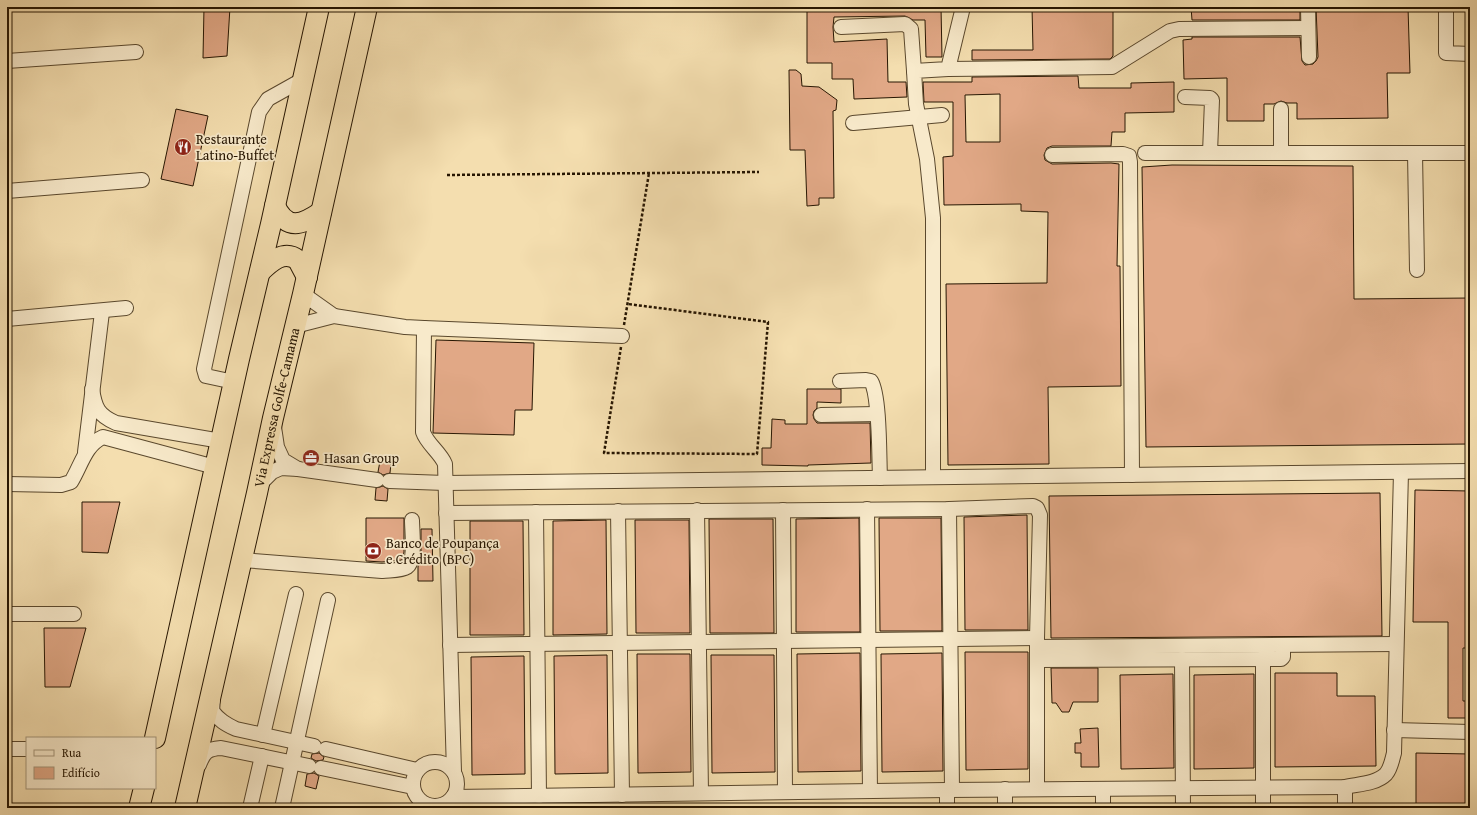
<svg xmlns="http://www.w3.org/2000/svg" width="1477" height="815" viewBox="0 0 1477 815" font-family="'Gentium Book Plus',serif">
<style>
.building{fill:#e1a886;stroke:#271602;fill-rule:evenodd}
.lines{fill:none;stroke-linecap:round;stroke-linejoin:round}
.minor-casing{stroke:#5a482d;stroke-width:16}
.highway-casing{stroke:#271602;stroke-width:22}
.path{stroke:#271602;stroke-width:2.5;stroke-dasharray:3 2;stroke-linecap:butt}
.minor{stroke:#f8eacb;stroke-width:14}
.highway{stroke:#f4deaf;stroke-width:20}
.labels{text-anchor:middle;stroke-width:3.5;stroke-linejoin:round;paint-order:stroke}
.poi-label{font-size:14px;fill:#271602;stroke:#f8eacb;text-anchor:start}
.street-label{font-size:14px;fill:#271602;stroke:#f8eacb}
</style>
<rect width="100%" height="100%" fill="#f4deaf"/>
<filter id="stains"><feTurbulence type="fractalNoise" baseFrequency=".005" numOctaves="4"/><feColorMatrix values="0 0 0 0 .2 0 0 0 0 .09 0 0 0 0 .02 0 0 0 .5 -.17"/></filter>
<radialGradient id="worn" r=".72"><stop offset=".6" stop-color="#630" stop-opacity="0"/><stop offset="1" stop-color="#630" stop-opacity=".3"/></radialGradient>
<!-- building -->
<g class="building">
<polygon points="204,7 230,7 227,56 203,58"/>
<polygon points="807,7 941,7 942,57 926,57 925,20 913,20 905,16 834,17 833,27 834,42 887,39 888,82 906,82 907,97 854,99 853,79 832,79 832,63 807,63"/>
<polygon points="1032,7 1113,7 1113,56 1110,59 972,60 972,50 1033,50"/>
<polygon points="1191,7 1300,7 1300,20 1192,20"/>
<polygon points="1316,7 1408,7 1410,73 1387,73 1388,118 1297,119 1297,103 1287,103 1281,101 1274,104 1264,104 1264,121 1227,121 1227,78 1184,79 1183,40 1192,39 1192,37 1300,37 1302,61 1305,65 1313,64 1316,61 1318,57"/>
<polygon points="789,70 796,70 801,74 802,86 819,87 837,100 836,110 833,111 834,198 819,198 819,205 807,206 805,150 790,150"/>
<path d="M1078,76L1079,88H1131V83L1174,82V112L1125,113V132H1112L1111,146H1052L1047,148L1044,155L1045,160L1052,164L1111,163L1119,164L1117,266H1120L1121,386L1048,387L1049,464L948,465L946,284L1047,283L1048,212L1021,211V204L944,205L943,157L953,156V102H924L923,82H972V77ZM1000,94V142H966L965,95Z"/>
<polygon points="176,109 208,116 193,186 161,179"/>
<polygon points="1172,165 1353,166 1354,299 1470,298 1470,444 1146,447 1142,167"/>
<polygon points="436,340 534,343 532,410 515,410 514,435 433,433"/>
<polygon points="807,389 841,389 841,403 817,402 817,408 814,411 813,415 814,419 817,423 870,423 871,463 808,465 808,466 762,465 762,448 771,448 772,419 785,420 785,424 807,424"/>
<polygon points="380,461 391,463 390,473 383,475 378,472"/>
<polygon points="383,486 388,489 387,501 375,500 376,488"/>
<polygon points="1415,490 1470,491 1470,648 1463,648 1463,701 1470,701 1470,718 1448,718 1448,622 1413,622"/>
<polygon points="1380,493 1382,636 1051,638 1049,496"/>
<polygon points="82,502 120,502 108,553 82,552"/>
<polygon points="1027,515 1028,630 965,630 964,517"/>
<polygon points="366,518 404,518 404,552 402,560 382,562 366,561"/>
<polygon points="859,518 860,632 796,632 796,519"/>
<polygon points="879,518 941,518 942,631 880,631"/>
<polygon points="709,519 773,519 774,633 710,633"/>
<polygon points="606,520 607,634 553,635 553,521"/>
<polygon points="635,520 689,520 690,633 636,633"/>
<polygon points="470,521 523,521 524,635 470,635"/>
<polygon points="421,529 432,529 433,581 418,581 418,567 421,553"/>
<polygon points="44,628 86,628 70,687 45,687"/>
<polygon points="965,652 1028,652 1028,769 966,770"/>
<polygon points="860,653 861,771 798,772 797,654"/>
<polygon points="942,653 943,771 882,772 881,654"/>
<polygon points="637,654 690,654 691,772 638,773"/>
<polygon points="607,655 608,773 555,774 554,656"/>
<polygon points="711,655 774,655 775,772 712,773"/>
<polygon points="524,656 525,774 472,775 471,657"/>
<polygon points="1051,668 1098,668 1098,702 1073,702 1069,712 1062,712 1056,703 1052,703"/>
<polygon points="1275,673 1337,673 1337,696 1375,696 1376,766 1275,767"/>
<polygon points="1173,674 1174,768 1121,769 1120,675"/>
<polygon points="1254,674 1254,768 1194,769 1194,675"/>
<polygon points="1098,728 1099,767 1081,767 1081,753 1075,753 1075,743 1081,743 1080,729"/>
<polygon points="319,753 324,757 323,760 316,761 311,758 312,754"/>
<polygon points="1416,753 1470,754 1470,808 1416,808"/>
<polygon points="314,773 319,776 316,789 305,786 307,774"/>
</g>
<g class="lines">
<!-- minor casing -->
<g class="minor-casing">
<g id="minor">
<polyline points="1308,7 1309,57"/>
<polyline points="1446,7 1446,53 1470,54"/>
<polyline points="841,27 905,24 911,29 914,71"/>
<polyline points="7,61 136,52"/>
<polyline points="948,69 1112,67 1170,31 1179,29 1308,28"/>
<polyline points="1185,97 1210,98 1212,100 1210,153"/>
<polyline points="1281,109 1281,153"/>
<polyline points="853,123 942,115"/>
<polyline points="1145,153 1470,153"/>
<polyline points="1415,153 1417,270"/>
<polyline points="1052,155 1123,154 1129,156 1130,162 1132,475"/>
<polyline points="7,191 142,180"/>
<polyline points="303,294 334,316"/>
<polyline points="7,319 126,308"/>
<polyline points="295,326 334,316 405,327 424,328"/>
<path d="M840,381L866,380L871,381C880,396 879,457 880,478"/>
<polyline points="234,382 206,376 204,369 259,112 268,99 302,80"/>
<path d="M92,389C95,408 98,415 116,423L221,441"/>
<polyline points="821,415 877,414"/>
<polyline points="274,427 277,447 283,460 298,469"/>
<polyline points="85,452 102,312"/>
<polyline points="933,477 933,218 927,159 916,104 914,71 948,69 963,7"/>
<polyline points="389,481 445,483 1470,471"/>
<path d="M7,484L61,485L71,482C81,466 85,445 103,437L215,467"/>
<polyline points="260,487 263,481 272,472 281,468 298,469 377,480"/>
<polyline points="867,509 870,791"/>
<polyline points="949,509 952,790"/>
<polyline points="697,510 701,793"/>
<polyline points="783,510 785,792"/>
<polyline points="618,511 622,795"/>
<polyline points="536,512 539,796"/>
<polyline points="446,513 949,509 1033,506 1037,508 1040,515 1037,638 1037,789"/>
<path d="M242,560L382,571C390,570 401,571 407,567C416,561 412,531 412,520"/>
<polyline points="7,614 74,614"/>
<polyline points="450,645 1037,638"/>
<polyline points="1037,647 1396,644"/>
<polyline points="1263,658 1263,808"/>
<polyline points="1182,659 1183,808"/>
<polyline points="1037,660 1281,659 1283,657 1283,645"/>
<path d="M213,699L212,711C219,720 225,724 236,729L314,746"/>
<polyline points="1394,730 1470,732"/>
<polyline points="263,735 296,594"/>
<polyline points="7,749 27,749"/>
<polyline points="326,749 417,770"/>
<circle cx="435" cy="784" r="22"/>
<path d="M199,765C204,752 207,749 221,748L309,766"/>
<polyline points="321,768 413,787"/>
<path d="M454,772L445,464C440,452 427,444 423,432L424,328L622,336"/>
<polyline points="1345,787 1345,808"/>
<polyline points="1005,789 1005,808"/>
<polyline points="1103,789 1103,808"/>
<polyline points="947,790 947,808"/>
<path d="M453,797L947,790L1345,787C1358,784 1376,784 1386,774C1391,768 1392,760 1394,753L1401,472"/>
<polyline points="250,808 262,756"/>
<polyline points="282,808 328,600"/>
</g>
</g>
<!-- highway casing -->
<g class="highway-casing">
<g id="highway">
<path d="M275,206C287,231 302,225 321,212"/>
<path d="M260,272C270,262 284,249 298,260L307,277"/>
<polyline points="155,738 239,359 271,224 319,7"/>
<polyline points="139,808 144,788"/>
<path id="s1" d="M185,808L257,493L273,418L303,294L367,7"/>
</g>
</g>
<!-- path -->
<g class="path">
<polyline points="447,175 759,172"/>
<polyline points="624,325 649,173"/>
<polyline points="621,347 604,453 757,454 768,322 628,304"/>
</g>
<!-- minor -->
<use href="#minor" class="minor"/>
<!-- highway -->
<use href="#highway" class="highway"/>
</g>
<!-- icons -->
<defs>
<g id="restaurant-disc" transform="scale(0.9)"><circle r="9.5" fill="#8f2418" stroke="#f8eacb"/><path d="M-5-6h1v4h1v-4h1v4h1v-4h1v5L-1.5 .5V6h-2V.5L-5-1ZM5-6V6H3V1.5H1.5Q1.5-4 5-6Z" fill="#fff"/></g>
<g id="office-disc" transform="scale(0.9)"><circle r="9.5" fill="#8f2418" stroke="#f8eacb"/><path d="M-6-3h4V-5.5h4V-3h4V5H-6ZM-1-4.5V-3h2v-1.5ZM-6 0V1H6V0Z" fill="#fff"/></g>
<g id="bank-disc" transform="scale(0.9)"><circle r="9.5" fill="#8f2418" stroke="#f8eacb"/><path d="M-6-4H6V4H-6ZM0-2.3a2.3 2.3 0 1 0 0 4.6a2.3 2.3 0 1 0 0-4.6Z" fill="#fff"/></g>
</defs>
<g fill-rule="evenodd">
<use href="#restaurant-disc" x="183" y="147"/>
<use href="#office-disc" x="311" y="458"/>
<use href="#bank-disc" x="373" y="551"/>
</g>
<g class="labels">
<!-- poi labels -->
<g class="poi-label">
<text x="196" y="144">Restaurante<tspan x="196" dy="16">Latino-Buffet</tspan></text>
<text x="324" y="463">Hasan Group</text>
<text x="386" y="548">Banco de Poupança<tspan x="386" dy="16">e Crédito (BPC)</tspan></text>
</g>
<!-- street labels -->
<g class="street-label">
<text dy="5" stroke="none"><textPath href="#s1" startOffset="411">Via Expressa Golfe-Camama</textPath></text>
</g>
</g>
<!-- margin -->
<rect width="1477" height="815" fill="none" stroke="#f4deaf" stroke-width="24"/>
<rect x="8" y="8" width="1461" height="799" fill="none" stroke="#271602" stroke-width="2"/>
<rect x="12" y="12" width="1453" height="791" fill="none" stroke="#271602"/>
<!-- legend -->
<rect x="26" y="737" width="130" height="52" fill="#f8eacb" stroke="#a4957b"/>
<rect x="34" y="750" width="20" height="6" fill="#f8eacb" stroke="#a4957b"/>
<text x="62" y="757" font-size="12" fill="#271602">Rua</text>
<rect x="34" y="767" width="20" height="12" fill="#e1a886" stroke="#a4957b"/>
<text x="62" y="777" font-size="12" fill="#271602">Edifício</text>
<rect width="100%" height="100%" filter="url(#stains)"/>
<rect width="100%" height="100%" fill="url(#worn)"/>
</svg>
